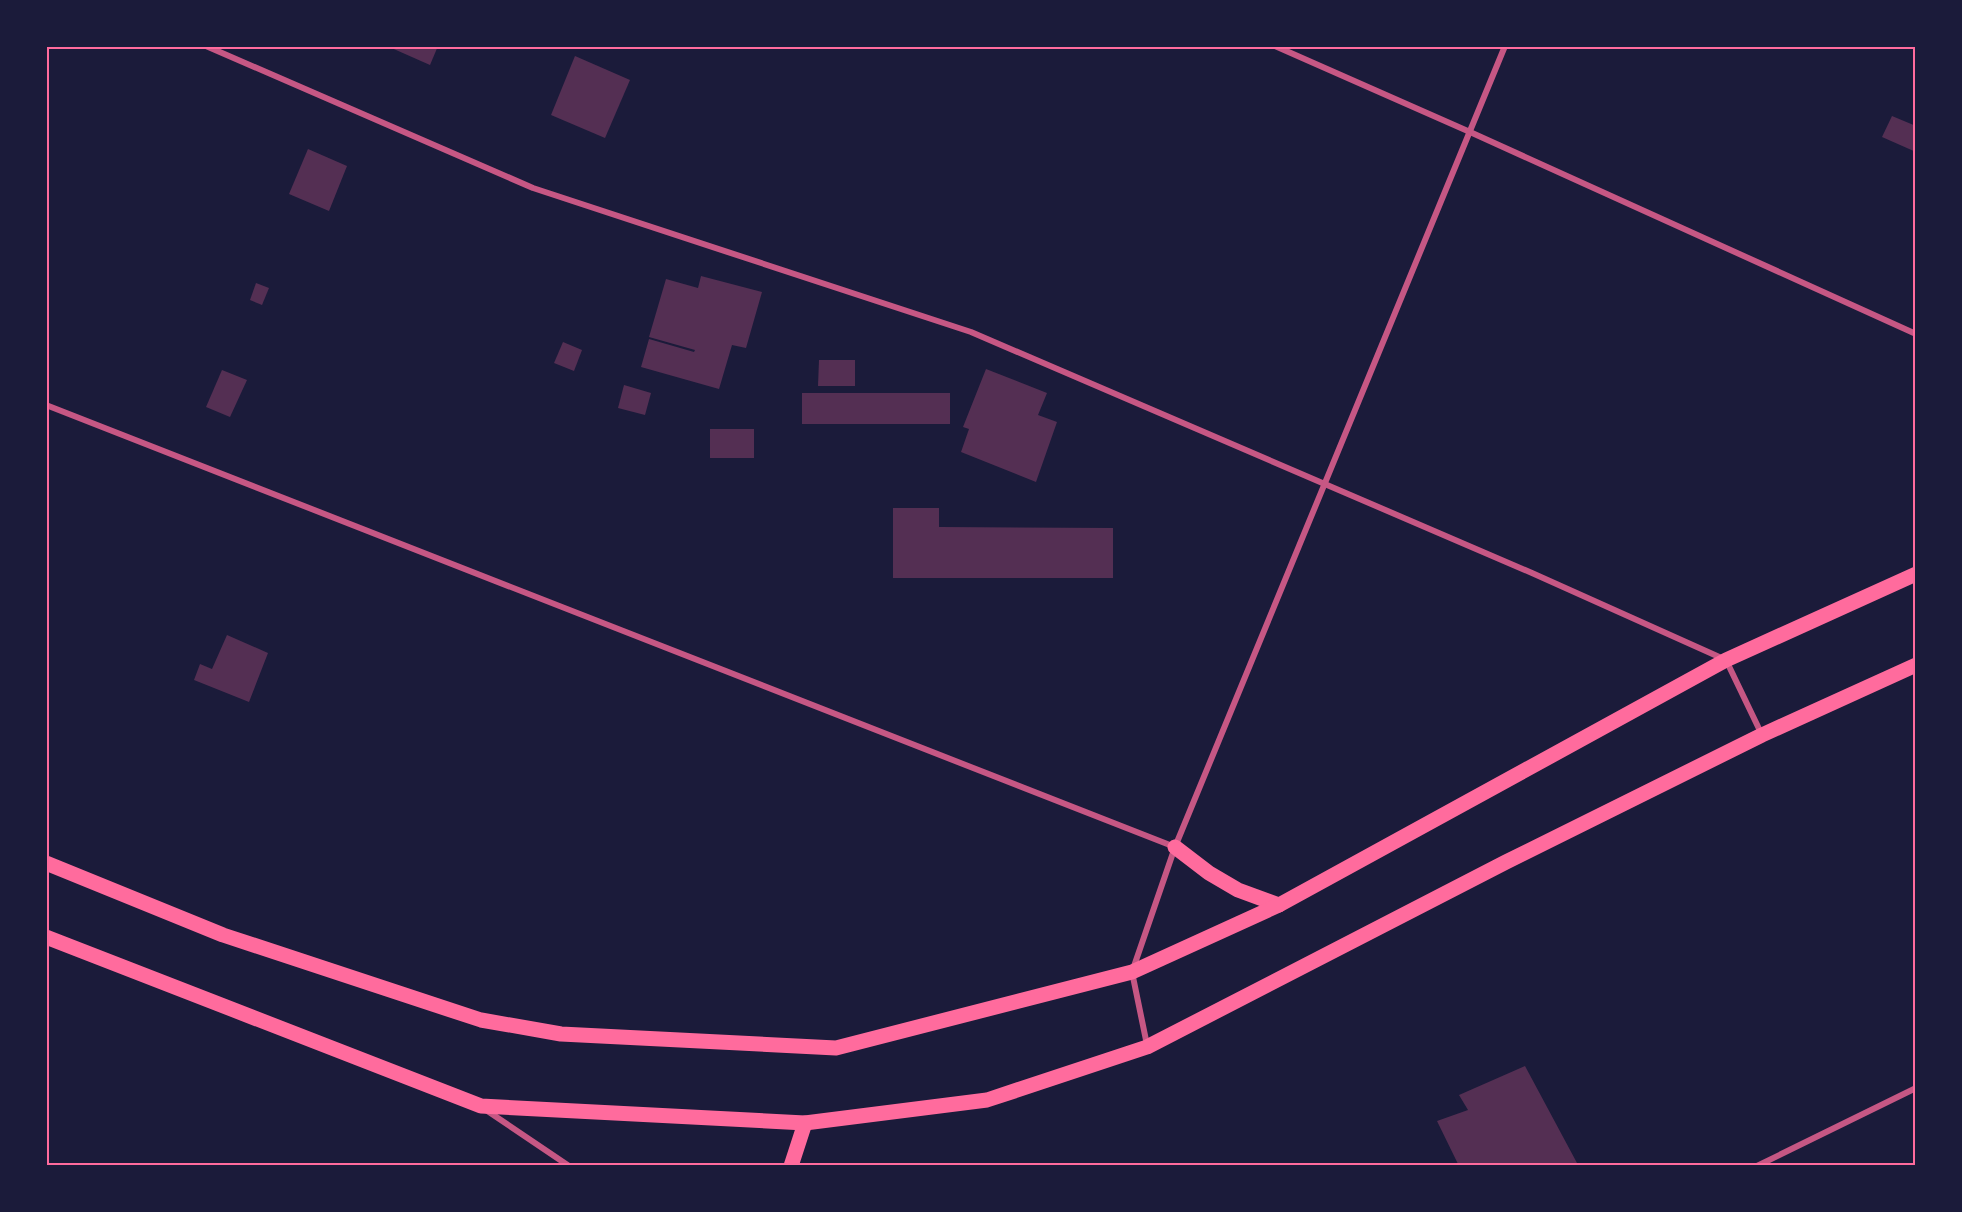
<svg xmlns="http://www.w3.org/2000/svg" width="1962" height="1212" viewBox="0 0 1962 1212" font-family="'Source Sans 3',sans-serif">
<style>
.building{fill:#542f53}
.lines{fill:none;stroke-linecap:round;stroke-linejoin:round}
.minor{stroke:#c65784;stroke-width:6}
.primary{stroke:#ff6b9d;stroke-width:15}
.neatline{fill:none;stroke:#ff6b9d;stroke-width:2}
</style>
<rect width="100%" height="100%" fill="#1b1b3a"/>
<!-- building -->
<g class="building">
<polygon points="387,46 438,46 430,65"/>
<polygon points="575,56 630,80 605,138 551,115"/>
<polygon points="1892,116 1916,126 1916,152 1882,137"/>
<polygon points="308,149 347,166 329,211 289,194"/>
<polygon points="701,276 762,292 746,348 732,345 719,389 641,367 649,339 694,352 695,350 649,337 666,279 698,288"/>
<polygon points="256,283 269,288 262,305 250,300"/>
<polygon points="563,342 582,350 574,371 554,363"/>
<polygon points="819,360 855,360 855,386 818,386"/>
<polygon points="986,369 1047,393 1038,415 1057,422 1036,482 961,452 969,429 963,427"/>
<polygon points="222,370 247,380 230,417 206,407"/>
<polygon points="624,385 651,393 645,415 618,408"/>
<rect x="802" y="393" width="148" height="31"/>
<rect x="710" y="429" width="44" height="29"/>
<polygon points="893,508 939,508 939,527 1113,528 1113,578 893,578"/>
<polygon points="227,635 268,653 249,702 194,680 200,664 212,669"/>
<polygon points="1525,1066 1577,1163 1573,1166 1459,1166 1437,1121 1468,1110 1459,1095"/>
</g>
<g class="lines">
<!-- minor -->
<g class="minor">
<polyline points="206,46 533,188 971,332 1532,573 1726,660 1762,735"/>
<polyline points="1275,46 1470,132 1916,334"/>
<polyline points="46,405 1175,847 1132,972 1147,1045"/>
<polyline points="1175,847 1505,46"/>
<polyline points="486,1110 569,1166"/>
<polyline points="1757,1166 1916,1088"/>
</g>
<!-- primary -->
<g class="primary">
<polyline points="1175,847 1209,873 1238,890 1279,905"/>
<polyline points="46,863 223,935 481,1020 561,1034 836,1048 1132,972 1279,905 1726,660 1916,574"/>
<polyline points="46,937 481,1106 805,1123 987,1100 1147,1047 1506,862 1762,735 1916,665"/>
<polyline points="791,1166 805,1123"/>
</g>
</g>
<!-- border -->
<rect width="1962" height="1212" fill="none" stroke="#1b1b3a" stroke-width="96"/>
<rect x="48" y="48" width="1866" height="1116" class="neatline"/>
</svg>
